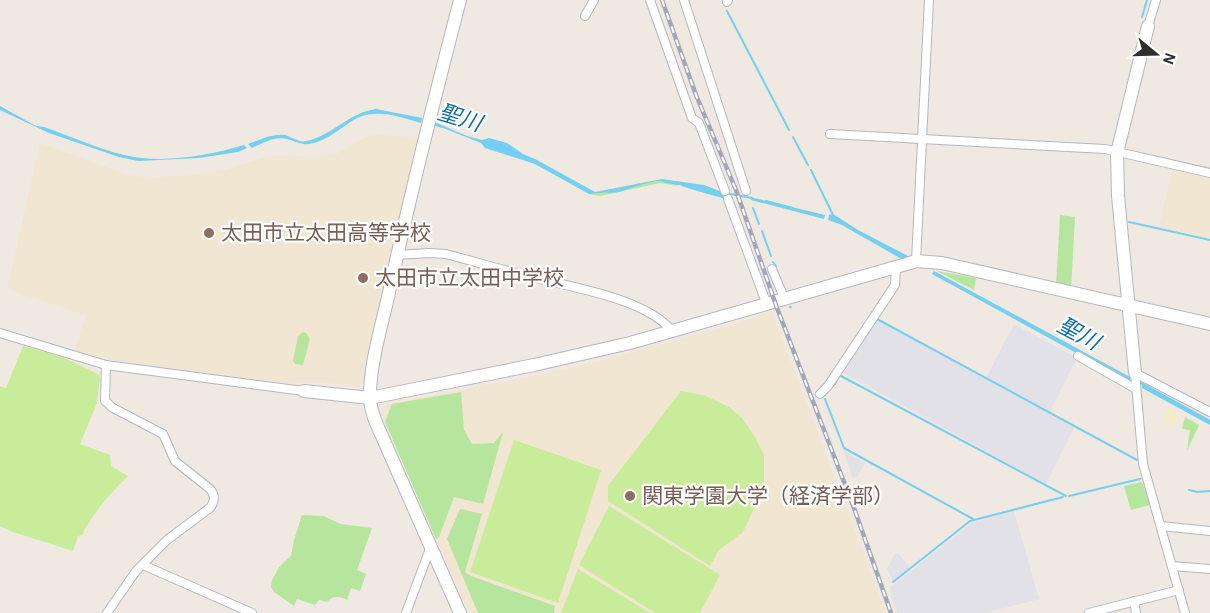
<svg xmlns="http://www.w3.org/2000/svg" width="1210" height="613" viewBox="0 0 1210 613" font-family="'Alegreya Sans','Noto Sans JP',sans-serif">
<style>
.industrial{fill:#e3e1e8}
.education{fill:#f0e6d1}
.green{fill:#b6e59e}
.sand{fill:#f3ecc5}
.pitch{fill:#c9ec9a}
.water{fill:#75cff0}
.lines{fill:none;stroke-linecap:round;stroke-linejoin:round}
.stream{stroke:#75cff0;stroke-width:2}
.street-casing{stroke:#b4b7c1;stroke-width:10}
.secondary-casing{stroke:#b4b7c1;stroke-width:14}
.street{stroke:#fff;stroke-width:8}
.secondary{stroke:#fff;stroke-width:12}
.rail-casing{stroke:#a3a6b8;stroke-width:4.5}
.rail{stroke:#fff;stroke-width:2;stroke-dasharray:7;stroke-linecap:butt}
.education-dot{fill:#8d6e63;stroke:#fff;stroke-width:2}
.labels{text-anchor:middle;stroke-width:4.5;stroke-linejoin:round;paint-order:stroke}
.education-label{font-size:21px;fill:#785e54;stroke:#fff;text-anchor:start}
.water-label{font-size:22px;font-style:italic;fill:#0d6fa3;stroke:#fff}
</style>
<rect width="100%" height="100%" fill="#efe9e1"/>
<!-- industrial -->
<g class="industrial">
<polygon points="878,318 986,378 1014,324 1077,358 1050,412 1075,426 1046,484 842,372"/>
<polygon points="843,450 865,463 858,476 853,478"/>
<polygon points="1014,511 1039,599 985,613 897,613 890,593 891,587 972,523"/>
<polygon points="898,553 910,568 893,582 887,569 895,554"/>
</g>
<!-- education -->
<g class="education">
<polygon points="383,134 419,139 364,383 356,388 330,383 288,383 225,376 114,360 78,352 76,346 86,315 12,291 8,287 40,143 128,175 151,178 214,173 262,158 279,155 317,158 336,154 371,135"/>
<polygon points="1173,169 1210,177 1210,238 1159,227"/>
<polygon points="772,312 886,613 469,613 385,422 381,413 385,405 575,367 707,332"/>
</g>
<!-- green -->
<g class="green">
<polygon points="657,181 675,182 678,186 660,183 600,196 589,194"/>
<polygon points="1060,215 1075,217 1071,289 1056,286"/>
<polygon points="937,271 976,278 974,290"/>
<polygon points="303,332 306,333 310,339 303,365 295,364 293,361 298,336"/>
<polygon points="461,392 464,430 472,444 494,443 503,432 483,504 454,497 439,537 436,539 385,422 392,404"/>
<polygon points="1185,417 1199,425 1187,451 1190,430 1182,429"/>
<polygon points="1142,482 1150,505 1131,510 1124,486"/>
<polygon points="460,509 482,514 465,572 471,576 555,606 554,613 478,613 447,539"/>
<path d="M302,515L323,516L341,524L372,528L357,570L366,574L360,591L351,588L347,600C338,596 334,595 327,602L319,600L315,605L297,599L294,606L274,592L271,587L272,580L279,567L291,556L294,540Z"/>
</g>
<!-- sand -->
<polygon class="sand" points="1168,407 1178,413 1175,425 1163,422"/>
<!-- pitch -->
<g class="pitch">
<path d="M23,346L63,357L98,374L100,378L97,403L80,444L110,455L111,466L128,476C111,492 92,514 82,535L78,536L73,551L10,531L0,526V386L6,388Z"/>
<polygon points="681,391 706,396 729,407 741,417 755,437 764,455 764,487 743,532 719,550 710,566 608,501 608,486"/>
<polygon points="514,440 601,470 558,603 470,572"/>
<polygon points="609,506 720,575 700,613 655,613 579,565"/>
<polygon points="578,569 650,613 561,613"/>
</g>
<!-- water -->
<g class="water">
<path d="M0,106L36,126L44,127C70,136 96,148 124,155C162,164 207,156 244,145L247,148L238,152L199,158L138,161L119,157L49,133L0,110Z"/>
<path d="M376,109L422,118L421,123C394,115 370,106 346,125C334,133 325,141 309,144C301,145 295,141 287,139C274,136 263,143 252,148L248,144C259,140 273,133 285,135C292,137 299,143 307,141C335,134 348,113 376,109Z"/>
<path d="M432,121L467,136L482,140L489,138L507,143L523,154L537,160L595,192L662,179L704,185L722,192L725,199C714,195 681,188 675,182L657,181L609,192L589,194L535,164L485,148L481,143L443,128L431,125Z"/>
<polygon points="750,197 825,215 824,219 751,200"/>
<polygon points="833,214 858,230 908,256 905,261 842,225 828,220 829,215"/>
<polygon points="934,271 1130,377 1131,383 932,274"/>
<polygon points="1142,383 1210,421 1210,425 1142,388"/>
</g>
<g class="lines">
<!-- stream -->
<g class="stream">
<polyline points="727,11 789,130"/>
<polyline points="1142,17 1147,0"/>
<polyline points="793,137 808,165"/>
<polyline points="811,170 833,215"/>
<polyline points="663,181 678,184"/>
<polyline points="608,192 619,191 640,184"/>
<polyline points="725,193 752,198"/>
<polyline points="766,201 793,208"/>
<polyline points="753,208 759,224"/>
<polyline points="1129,222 1210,240"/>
<polyline points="762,231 771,256"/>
<polyline points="773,262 776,266"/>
<polyline points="790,307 791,307"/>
<polyline points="877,319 1137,460"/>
<polyline points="841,376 1066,496"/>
<polyline points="1139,382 1210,421"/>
<polyline points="835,384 840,374"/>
<polyline points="825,399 844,448 973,519"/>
<polyline points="1189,490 1198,492 1210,491"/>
<polyline points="1069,496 1140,479"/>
<polyline points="893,582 970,521 1063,497"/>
</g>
<!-- street casing -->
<g class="street-casing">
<g id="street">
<polyline points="650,0 692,118 699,123 725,191"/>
<polyline points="684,0 746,191"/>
<polyline points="727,2 728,0"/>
<polyline points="585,16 594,0"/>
<polyline points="1148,26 1156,0"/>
<polyline points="830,134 1105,149 1210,173"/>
<polyline points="728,199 767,305"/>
<path d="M397,255L429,253L446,254C476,262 506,271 536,278C575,288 646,299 672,331"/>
<polyline points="916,261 929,0"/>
<polyline points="772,269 785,300"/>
<polyline points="0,333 106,365 304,391"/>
<polyline points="1078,356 1136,389"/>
<path d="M106,365L105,401L113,408L163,434L175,461L210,489C215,495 215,499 211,507L167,540L136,571L107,613"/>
<polyline points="1135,373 1143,464 1185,613"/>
<polyline points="1135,373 1210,412"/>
<polyline points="820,394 828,386 895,285 896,267"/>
<polyline points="1161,526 1210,531"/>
<polyline points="143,565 252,613"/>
<polyline points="1172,566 1210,569"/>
<polyline points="1134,601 1136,613"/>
<polyline points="406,613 431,546"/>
<polyline points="1089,613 1179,590"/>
</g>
</g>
<!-- secondary casing -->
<g class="secondary-casing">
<g id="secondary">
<path d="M460,0C435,96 411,191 390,288C383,322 369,364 370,400C371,412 376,423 381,434L460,613"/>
<polyline points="1135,373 1118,196 1117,153 1148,26"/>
<polyline points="304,391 370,398 534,365 630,343 910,263 916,261 942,263 1210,324"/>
</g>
</g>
<!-- street -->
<use href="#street" class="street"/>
<!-- secondary -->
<use href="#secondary" class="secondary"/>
<!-- rail casing -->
<g class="rail-casing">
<polyline id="rail" points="662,0 696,95 736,190 777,308 854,508 891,613"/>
</g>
<!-- rail -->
<use href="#rail" class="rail"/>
</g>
<!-- markers -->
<g class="education-dot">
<circle cx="209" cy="233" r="6"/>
<circle cx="363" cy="278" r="6"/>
<circle cx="630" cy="496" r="6"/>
</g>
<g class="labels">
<!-- education labels -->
<g class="education-label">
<text x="221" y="240">太田市立太田高等学校</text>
<text x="375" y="285">太田市立太田中学校</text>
<text x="642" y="503">関東学園大学（経済学部）</text>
</g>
<!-- water labels -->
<g class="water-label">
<text transform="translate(460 117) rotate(17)" y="8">聖川</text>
<text transform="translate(1079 333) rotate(28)" y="8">聖川</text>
</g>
</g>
<!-- north arrow -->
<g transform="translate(1156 54) rotate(109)" stroke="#ffffff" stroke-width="4.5" paint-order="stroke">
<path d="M0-4.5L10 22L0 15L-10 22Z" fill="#2e2e2e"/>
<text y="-9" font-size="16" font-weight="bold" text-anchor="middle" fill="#2e2e2e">N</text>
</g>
</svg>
